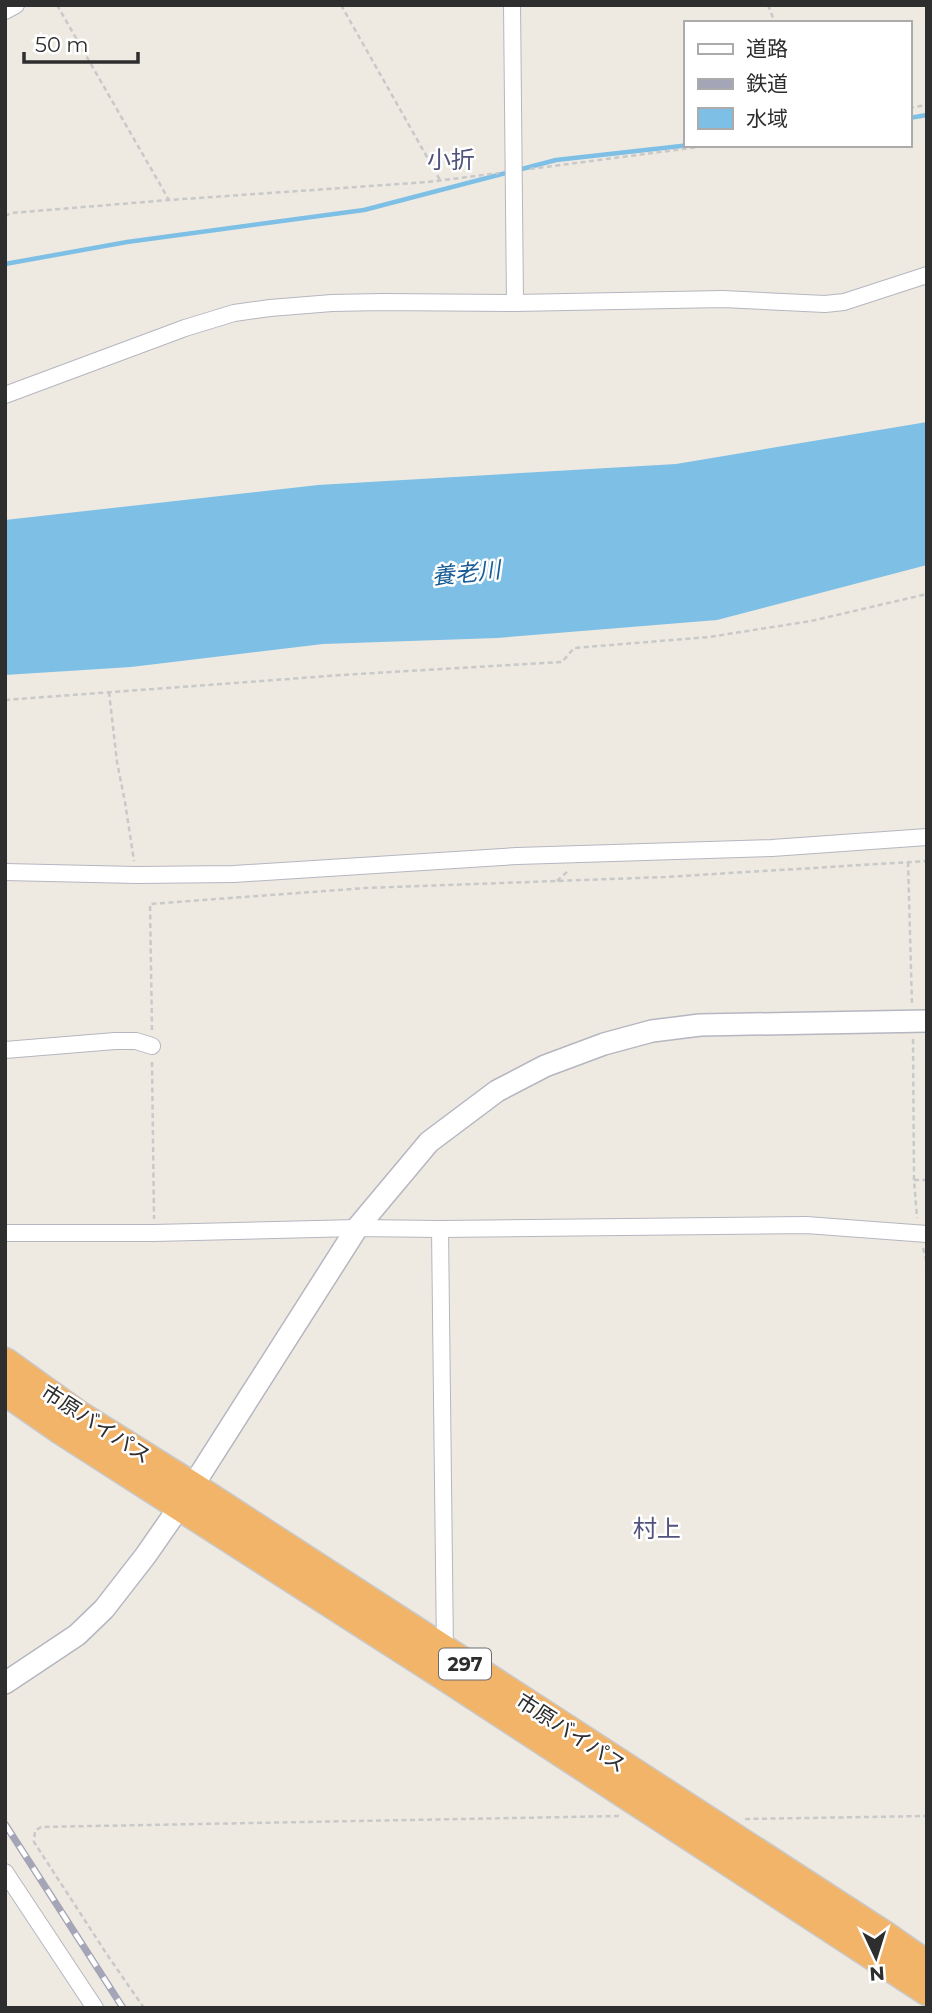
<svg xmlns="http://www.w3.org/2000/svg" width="932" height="2013" viewBox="0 0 932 2013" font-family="Montserrat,'Noto Sans JP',sans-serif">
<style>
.water{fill:#7ebfe6}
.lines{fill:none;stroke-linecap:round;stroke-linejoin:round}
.stream{stroke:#7ebfe6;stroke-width:4.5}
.street-casing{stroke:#b5b6c0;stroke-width:18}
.secondary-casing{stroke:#b5b6c0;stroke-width:24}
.highway-casing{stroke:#c9c9c9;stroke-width:31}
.path{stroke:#c9c9c9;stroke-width:2.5;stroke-dasharray:5 3.5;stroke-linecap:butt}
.street{stroke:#fff;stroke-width:16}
.secondary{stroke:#fff;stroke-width:21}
.highway{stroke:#f2b468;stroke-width:28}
.rail-casing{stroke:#a4a5b6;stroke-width:7}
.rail{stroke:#fff;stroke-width:4.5;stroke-dasharray:13;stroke-linecap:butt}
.labels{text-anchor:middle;stroke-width:5;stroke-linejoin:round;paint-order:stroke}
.shield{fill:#fff;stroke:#6d6d6d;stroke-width:2}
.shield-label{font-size:19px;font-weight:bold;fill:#2e2e2e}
.street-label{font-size:21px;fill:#2e2e2e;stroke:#fff}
.water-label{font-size:23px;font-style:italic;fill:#185d97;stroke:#fff}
.quarter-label{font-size:24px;fill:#51537c;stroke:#fff}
</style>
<rect width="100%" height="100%" fill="#eeeae2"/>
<!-- water -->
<polygon class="water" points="927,422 927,565 717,620 497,638 323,644 131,667 5,675 5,520 318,485 676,464"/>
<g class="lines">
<!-- stream -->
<g class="stream">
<polyline points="909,118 927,115"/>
<polyline points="518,170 556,160 690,145"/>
<polyline points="5,264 127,242 364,210 510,172"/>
</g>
<!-- street casing -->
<g class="street-casing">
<g id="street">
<polyline points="512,5 515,303"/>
<polyline points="5,11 16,5"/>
<polyline points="5,395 185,328 234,313 270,308 332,303 382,302 515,303 723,299 825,304 844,302 927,275"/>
<polyline points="5,872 136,875 234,874 517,856 772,848 927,837"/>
<polyline points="5,1050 115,1041 136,1041 152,1046"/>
<polyline points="440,1229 445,1651"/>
<polyline points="5,1233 154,1233 357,1228 440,1229 806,1225 927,1234"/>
<polyline points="5,1872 95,2008"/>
</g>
</g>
<!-- secondary casing -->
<g class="secondary-casing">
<polyline id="secondary" points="5,1683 77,1635 104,1609 146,1555 180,1506 357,1228 429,1142 497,1091 545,1066 604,1044 652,1031 700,1025 927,1021"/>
</g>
<!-- highway casing -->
<g class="highway-casing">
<g id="highway">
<polyline points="5,1362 80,1416 192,1486 884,1935 927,1965"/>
<polyline points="5,1391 61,1430 449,1679 927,1991"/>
</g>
</g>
<!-- path -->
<g class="path">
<polyline points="57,5 169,200"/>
<polyline points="341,5 440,180"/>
<polyline points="768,5 775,23"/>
<polyline points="909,108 927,105"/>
<polyline points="530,169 714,145"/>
<polyline points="5,216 11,213 169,200 428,182 499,173"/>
<polyline points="109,692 117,762 125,802 134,861"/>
<polyline points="5,700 342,675 562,662 574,648 709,637 811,621 927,594"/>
<polyline points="908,862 912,1005"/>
<polyline points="557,881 568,871"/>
<polyline points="152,1030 150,904 365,888 665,877 927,861"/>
<polyline points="913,1039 914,1180 917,1218"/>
<polyline points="152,1062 154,1219"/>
<polyline points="914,1180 927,1180"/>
<polyline points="923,1248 926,1259 927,1304"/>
<polyline points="745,1819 927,1816"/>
<polyline points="144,2008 108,1956 34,1842 35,1831 41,1827 620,1816"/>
</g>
<!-- street -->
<use href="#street" class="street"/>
<!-- secondary -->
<use href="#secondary" class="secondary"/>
<!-- highway -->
<use href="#highway" class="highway"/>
<!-- rail casing -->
<g class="rail-casing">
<polyline id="rail" points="5,1824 123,2008"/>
</g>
<!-- rail -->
<use href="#rail" class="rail"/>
</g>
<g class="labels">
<!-- shield labels -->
<rect class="shield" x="439" y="1648.5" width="52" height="31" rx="5"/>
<g class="shield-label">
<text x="465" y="1671">297</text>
</g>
<!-- street labels -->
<g class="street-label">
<text transform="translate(96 1424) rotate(33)" y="7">市原バイパス</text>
<text transform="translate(571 1733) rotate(33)" y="7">市原バイパス</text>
</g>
<!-- water labels -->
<g class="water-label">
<text transform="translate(466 573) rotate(-6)" y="8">養老川</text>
</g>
<!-- quarter labels -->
<g class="quarter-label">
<text x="451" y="168">小折</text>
<text x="657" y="1537">村上</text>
</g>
</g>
<!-- border -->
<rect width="932" height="2013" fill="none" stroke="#2e2e2e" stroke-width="14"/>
<!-- legend -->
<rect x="684" y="21" width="228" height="126" fill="#ffffff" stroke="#ababab" stroke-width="2"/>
<rect x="698" y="44" width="35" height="10" fill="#ffffff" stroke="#ababab" stroke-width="2"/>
<text x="746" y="56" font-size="21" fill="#2e2e2e">道路</text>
<rect x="698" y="79" width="35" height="10" fill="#a4a5b6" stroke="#ababab" stroke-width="2"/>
<text x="746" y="91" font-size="21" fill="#2e2e2e">鉄道</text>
<rect x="698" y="108" width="35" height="21" fill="#7ebfe6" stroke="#ababab" stroke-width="2"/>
<text x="746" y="126" font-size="21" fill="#2e2e2e">水域</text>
<!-- north arrow -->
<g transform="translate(876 1957) rotate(176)" stroke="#ffffff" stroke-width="5" paint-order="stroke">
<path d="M0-5L12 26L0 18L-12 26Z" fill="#2e2e2e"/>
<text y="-10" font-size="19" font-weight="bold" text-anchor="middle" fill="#2e2e2e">N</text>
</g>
<!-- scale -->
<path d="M24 52v10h114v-10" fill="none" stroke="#2e2e2e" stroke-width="3.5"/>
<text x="35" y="52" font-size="21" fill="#2e2e2e" stroke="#ffffff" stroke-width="5" paint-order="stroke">50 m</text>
</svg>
